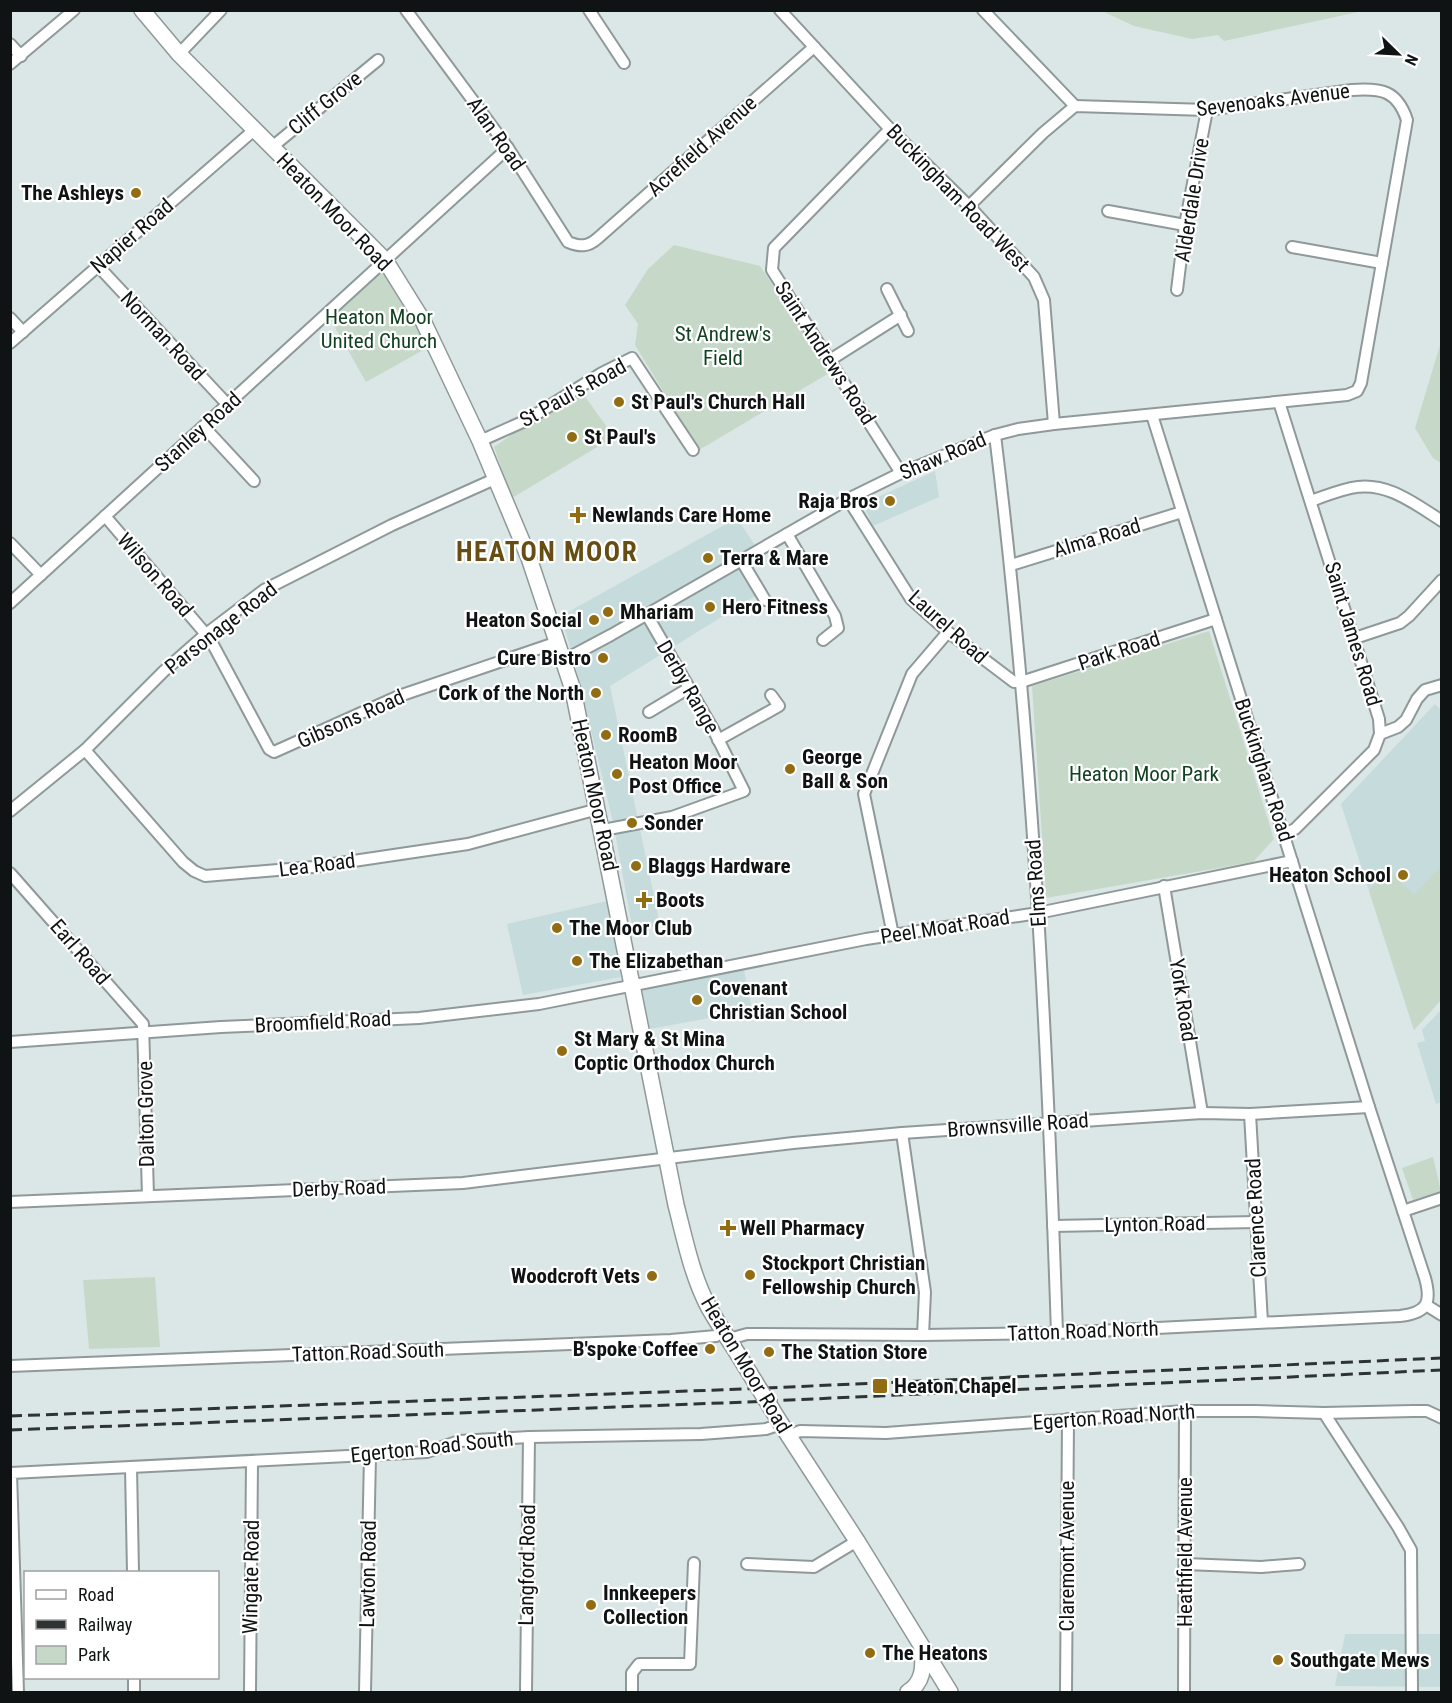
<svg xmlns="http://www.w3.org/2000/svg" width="1452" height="1703" viewBox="0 0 1452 1703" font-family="'Roboto Condensed',sans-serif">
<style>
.built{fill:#c6dbdb}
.green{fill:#c6d9c9}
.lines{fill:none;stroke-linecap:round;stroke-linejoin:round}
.street-casing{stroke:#8f9999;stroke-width:14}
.secondary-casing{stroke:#8f9999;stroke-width:18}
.street{stroke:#fff;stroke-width:10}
.secondary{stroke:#fff;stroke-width:15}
.rail{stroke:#2e3333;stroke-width:3;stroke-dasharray:12 6;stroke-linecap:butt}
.secondary-bridge-casing{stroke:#8f9999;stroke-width:18;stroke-linecap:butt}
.secondary-bridge{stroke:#fff;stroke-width:15}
.poi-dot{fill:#916c13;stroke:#fff;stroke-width:2}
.labels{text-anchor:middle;stroke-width:4.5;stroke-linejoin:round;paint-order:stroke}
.street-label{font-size:21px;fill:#101313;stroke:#fff}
.poi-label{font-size:21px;font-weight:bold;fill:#101313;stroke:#fff;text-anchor:start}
.park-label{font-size:21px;fill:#124222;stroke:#fff}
.district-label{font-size:27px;font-weight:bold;letter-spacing:1.5px;fill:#664d13;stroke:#fff}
</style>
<rect width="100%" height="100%" fill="#dbe7e6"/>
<!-- built -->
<g class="built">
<polygon points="935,471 939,497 873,526 863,504"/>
<polygon points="737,518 758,550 747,556 767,589 610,686 660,925 633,932 613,822 578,676 566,633 559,617"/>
<polygon points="1435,704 1441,710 1441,1000 1414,1030 1341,804"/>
<polygon points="607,901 621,977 523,995 507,924"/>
<polygon points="744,970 752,1010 650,1029 642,989"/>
<polygon points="1441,1010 1441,1102 1436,1104 1417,1043 1425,1041 1422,1030"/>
<polygon points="1345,1634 1441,1634 1441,1687 1335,1686"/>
</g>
<!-- green -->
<g class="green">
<polygon points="1102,11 1363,11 1224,41 1218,35 1192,39 1134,26"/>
<polygon points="674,245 760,266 831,372 699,450 635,345 638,324 625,305 648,269"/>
<polygon points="385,267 418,320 427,348 366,382 329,317"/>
<polygon points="1441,342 1441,463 1433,458 1415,428"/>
<polygon points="579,388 614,437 512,498 494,447"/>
<polygon points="1209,631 1274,839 1253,862 1046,898 1032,686"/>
<polygon points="1441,866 1441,1000 1414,1030 1369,891 1388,870 1414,895"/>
<polygon points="1433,1157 1441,1191 1413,1200 1402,1168"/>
<polygon points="155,1277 160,1347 89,1349 83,1280"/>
</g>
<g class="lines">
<!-- street casing -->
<g class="street-casing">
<g id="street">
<path d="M406,10L508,148L568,242C580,247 588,247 598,238L814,47"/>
<polyline points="589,10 624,63"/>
<polyline points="780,10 890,129 969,206 1034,277 1044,300 1054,424"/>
<polyline points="983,10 1075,106"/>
<polyline points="10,44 21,56"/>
<polyline points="179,54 221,10"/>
<polyline points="10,64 74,10"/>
<polyline points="890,129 774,248 772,270 901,473"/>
<polyline points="272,147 378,60"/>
<polyline points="1108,211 1185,225"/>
<polyline points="1292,247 1382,263"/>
<polyline points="98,266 228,405"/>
<polyline points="887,289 908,331"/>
<polyline points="1177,290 1185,225 1207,110"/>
<polyline points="10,318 23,332"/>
<polyline points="10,343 254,130"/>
<polyline points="830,360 901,315"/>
<polyline points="1279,402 1379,719 1380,734 1374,750 1295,829 1284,834"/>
<polyline points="204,427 254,481"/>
<path d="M995,435C1032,733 1047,1033 1057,1333"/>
<polyline points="480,441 527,420 602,373 632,358 693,450"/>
<polyline points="848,499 911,599 948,632 1014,682 1021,682 1216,619"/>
<path d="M1311,501C1324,496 1338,491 1351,488C1386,480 1415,504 1442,521"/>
<polyline points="105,516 210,639 269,749 274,752 399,696 558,642"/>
<polyline points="787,534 835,616 838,628 823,640"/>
<polyline points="10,543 41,575"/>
<polyline points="741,560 765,600"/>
<polyline points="1011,565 1182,512"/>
<polyline points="10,603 508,148"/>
<polyline points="1355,638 1400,623 1409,616 1442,580"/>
<path d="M564,660L611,635L848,499L901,473L995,435L1018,429L1054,424L1347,395L1357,391L1361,383L1407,120C1397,90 1381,88 1352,90L1207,110L1075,106L1043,133L969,206"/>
<polyline points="649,712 689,688"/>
<polyline points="1380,734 1398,727 1406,720 1417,699 1425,690 1442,685"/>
<polyline points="718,740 779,706 771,695"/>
<polyline points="85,750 183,862 194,871 205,876 313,867 468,844 598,809"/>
<polyline points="10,811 85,750 164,671 206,634 264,590 392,525 497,478"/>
<polyline points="603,830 672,817 744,791 713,729 647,615"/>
<polyline points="10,873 143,1024 148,1196"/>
<polyline points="1164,886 1202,1113"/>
<polyline points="893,935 864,794 912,674 948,632"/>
<polyline points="10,1042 221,1027 419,1018 539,1004 866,939 1038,913 1292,861"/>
<polyline points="1250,1114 1262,1322"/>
<polyline points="902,1133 925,1292 923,1335"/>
<polyline points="10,1202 463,1183 793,1143 902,1133 1202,1113 1250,1114 1369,1107"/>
<polyline points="1403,1211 1442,1198"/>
<polyline points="1053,1226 1256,1222"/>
<polyline points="1426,1305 1442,1315"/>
<path d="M729,1339L747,1334L923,1335L1057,1333L1400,1316C1427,1313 1432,1303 1425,1278L1369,1107L1152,415"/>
<polyline points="10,1366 671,1340 716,1336 724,1331"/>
<polyline points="1324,1413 1398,1527 1411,1550 1412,1692"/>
<polyline points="788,1436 800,1431 886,1433 1185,1411 1255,1411 1324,1413 1413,1411 1427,1411 1442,1418"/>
<polyline points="131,1467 133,1572"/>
<polyline points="747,1564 814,1567 857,1541"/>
<polyline points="1185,1564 1261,1567 1299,1564"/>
<polyline points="18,1692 11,1473 427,1452 459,1441 529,1437 701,1434 766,1429 781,1424"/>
<polyline points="134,1692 134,1678"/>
<polyline points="250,1692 252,1461"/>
<polyline points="365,1692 370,1456"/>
<polyline points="526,1692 529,1437"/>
<polyline points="632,1692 632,1673 639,1664 690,1664 694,1563"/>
<polyline points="1066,1692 1068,1419"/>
<polyline points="1184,1692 1185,1411"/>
</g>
</g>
<!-- secondary casing -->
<g class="secondary-casing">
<g id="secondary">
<path d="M142,10L179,54L385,260L423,321L480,441L529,558L573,690L676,1205C685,1240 692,1276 709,1308C720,1327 733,1346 744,1364"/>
<polyline points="781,1424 857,1541 950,1692"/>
<path d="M908,1692C923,1683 924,1667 922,1650"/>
</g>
</g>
<!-- street -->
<use href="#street" class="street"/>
<!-- secondary -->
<use href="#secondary" class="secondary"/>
<!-- rail -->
<g class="rail">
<polyline points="10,1416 743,1389 1442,1358"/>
<polyline points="10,1430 747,1402 1442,1370"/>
</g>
<!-- secondary-bridge casing -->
<g class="secondary-bridge-casing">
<polyline id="secondary-bridge" points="744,1364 781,1424"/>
</g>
<!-- secondary-bridge -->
<use href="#secondary-bridge" class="secondary-bridge"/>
</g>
<!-- markers -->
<g class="poi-dot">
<circle cx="136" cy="193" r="6"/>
<circle cx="619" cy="402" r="6"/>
<circle cx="572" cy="437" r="6"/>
<circle cx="890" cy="501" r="6"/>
<path d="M575 506h6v6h6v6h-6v6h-6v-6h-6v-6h6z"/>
<circle cx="708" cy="558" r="6"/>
<circle cx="710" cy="607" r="6"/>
<circle cx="608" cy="612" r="6"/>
<circle cx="594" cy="620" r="6"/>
<circle cx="603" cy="658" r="6"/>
<circle cx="596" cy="693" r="6"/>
<circle cx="606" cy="735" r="6"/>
<circle cx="790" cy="769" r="6"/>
<circle cx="617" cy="774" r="6"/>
<circle cx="632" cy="823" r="6"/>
<circle cx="636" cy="866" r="6"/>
<circle cx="1403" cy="875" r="6"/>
<path d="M641 891h6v6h6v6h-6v6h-6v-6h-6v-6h6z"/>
<circle cx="557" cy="928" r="6"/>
<circle cx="577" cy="961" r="6"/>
<circle cx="697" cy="1000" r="6"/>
<circle cx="562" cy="1051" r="6"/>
<path d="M725 1219h6v6h6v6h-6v6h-6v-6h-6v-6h6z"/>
<circle cx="750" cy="1275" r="6"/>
<circle cx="652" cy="1276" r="6"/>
<circle cx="710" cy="1349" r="6"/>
<circle cx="769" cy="1352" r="6"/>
<rect x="872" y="1378" width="16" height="16" rx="3"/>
<circle cx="591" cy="1605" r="6"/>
<circle cx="870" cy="1653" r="6"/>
<circle cx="1278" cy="1660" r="6"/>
</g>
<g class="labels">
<!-- street labels -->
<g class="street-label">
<text transform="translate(1273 100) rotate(-7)" y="7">Sevenoaks Avenue</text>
<text transform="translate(325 103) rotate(-39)" y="7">Cliff Grove</text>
<text transform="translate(496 134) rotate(55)" y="7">Alan Road</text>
<text transform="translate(702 146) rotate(-42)" y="7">Acrefield Avenue</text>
<text transform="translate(958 198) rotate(46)" y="7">Buckingham Road West</text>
<text transform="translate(1192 200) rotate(-81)" y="7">Alderdale Drive</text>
<text transform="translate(334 212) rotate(46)" y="7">Heaton Moor Road</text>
<text transform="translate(132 236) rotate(-41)" y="7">Napier Road</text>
<text transform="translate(163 336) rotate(47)" y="7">Norman Road</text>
<text transform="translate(825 353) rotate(57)" y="7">Saint Andrews Road</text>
<text transform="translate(573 393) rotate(-29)" y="7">St Paul's Road</text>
<text transform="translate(198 432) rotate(-42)" y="7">Stanley Road</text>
<text transform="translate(943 456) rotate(-23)" y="7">Shaw Road</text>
<text transform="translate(1097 538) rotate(-17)" y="7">Alma Road</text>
<text transform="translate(155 575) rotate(49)" y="7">Wilson Road</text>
<text transform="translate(948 627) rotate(42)" y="7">Laurel Road</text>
<text transform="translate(221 628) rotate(-38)" y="7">Parsonage Road</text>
<text transform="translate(1353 634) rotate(73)" y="7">Saint James Road</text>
<text transform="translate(1119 651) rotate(-18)" y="7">Park Road</text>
<text transform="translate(688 687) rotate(60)" y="7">Derby Range</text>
<text transform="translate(351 719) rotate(-24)" y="7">Gibsons Road</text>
<text transform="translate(1264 770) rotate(72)" y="7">Buckingham Road</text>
<text transform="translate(595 795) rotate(78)" y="7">Heaton Moor Road</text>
<text transform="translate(317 865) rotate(-7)" y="7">Lea Road</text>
<text transform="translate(1036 883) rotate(-94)" y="7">Elms Road</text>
<text transform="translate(945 927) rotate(-9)" y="7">Peel Moat Road</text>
<text transform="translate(80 952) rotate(49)" y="7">Earl Road</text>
<text transform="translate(1183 1000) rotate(81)" y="7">York Road</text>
<text transform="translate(323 1022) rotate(-3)" y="7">Broomfield Road</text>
<text transform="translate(146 1114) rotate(-91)" y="7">Dalton Grove</text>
<text transform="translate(1018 1125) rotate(-4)" y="7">Brownsville Road</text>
<text transform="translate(339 1188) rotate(-2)" y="7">Derby Road</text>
<text transform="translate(1256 1218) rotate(-93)" y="7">Clarence Road</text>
<text transform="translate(1155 1224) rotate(-1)" y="7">Lynton Road</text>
<text transform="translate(1083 1331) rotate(-2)" y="7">Tatton Road North</text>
<text transform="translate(368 1352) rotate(-2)" y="7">Tatton Road South</text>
<text transform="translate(746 1365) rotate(59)" y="7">Heaton Moor Road</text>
<text transform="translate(1114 1417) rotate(-4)" y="7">Egerton Road North</text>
<text transform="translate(432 1447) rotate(-6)" y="7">Egerton Road South</text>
<text transform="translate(1185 1552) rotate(-90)" y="7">Heathfield Avenue</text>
<text transform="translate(1067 1556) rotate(-90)" y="7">Claremont Avenue</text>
<text transform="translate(527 1565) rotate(-89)" y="7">Langford Road</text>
<text transform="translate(368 1574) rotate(-89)" y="7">Lawton Road</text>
<text transform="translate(251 1577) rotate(-89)" y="7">Wingate Road</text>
</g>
<!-- poi labels -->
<g class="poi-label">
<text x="124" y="200" text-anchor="end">The Ashleys</text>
<text x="631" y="409">St Paul's Church Hall</text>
<text x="584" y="444">St Paul's</text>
<text x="878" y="508" text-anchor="end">Raja Bros</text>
<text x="592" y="522">Newlands Care Home</text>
<text x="720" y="565">Terra &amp; Mare</text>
<text x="722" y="614">Hero Fitness</text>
<text x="620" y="619">Mhariam</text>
<text x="582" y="627" text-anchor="end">Heaton Social</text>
<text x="591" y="665" text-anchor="end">Cure Bistro</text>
<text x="584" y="700" text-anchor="end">Cork of the North</text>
<text x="618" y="742">RoomB</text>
<text x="802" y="764">George<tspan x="802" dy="24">Ball &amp; Son</tspan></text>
<text x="629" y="769">Heaton Moor<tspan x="629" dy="24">Post Office</tspan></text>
<text x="644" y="830">Sonder</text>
<text x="648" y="873">Blaggs Hardware</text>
<text x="1391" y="882" text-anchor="end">Heaton School</text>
<text x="656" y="907">Boots</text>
<text x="569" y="935">The Moor Club</text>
<text x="589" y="968">The Elizabethan</text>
<text x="709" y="995">Covenant<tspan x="709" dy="24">Christian School</tspan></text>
<text x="574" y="1046">St Mary &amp; St Mina<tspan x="574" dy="24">Coptic Orthodox Church</tspan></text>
<text x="740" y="1235">Well Pharmacy</text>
<text x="762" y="1270">Stockport Christian<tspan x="762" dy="24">Fellowship Church</tspan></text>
<text x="640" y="1283" text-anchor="end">Woodcroft Vets</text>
<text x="698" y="1356" text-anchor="end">B'spoke Coffee</text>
<text x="781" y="1359">The Station Store</text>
<text x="894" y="1393">Heaton Chapel</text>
<text x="603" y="1600">Innkeepers<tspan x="603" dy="24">Collection</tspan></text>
<text x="882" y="1660">The Heatons</text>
<text x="1290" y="1667">Southgate Mews</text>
</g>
<!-- park labels -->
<g class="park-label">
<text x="379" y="324">Heaton Moor<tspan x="379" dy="24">United Church</tspan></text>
<text x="723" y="341">St Andrew's<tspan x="723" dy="24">Field</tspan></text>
<text x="1144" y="781">Heaton Moor Park</text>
</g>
<!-- district labels -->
<g class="district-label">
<text x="547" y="561">HEATON MOOR</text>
</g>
</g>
<!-- border -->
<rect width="1452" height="1703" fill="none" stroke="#101313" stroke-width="24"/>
<!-- legend -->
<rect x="24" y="1571" width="195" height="108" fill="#ffffff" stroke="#9fa1a1" stroke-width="1.5"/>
<rect x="36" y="1590" width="30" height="9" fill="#ffffff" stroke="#9fa1a1" stroke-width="1.5"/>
<text x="78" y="1601" font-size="18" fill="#101313">Road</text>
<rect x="36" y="1620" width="30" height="9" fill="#2e3333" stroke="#9fa1a1" stroke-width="1.5"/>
<text x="78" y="1631" font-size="18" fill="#101313">Railway</text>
<rect x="36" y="1646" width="30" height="18" fill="#c6d9c9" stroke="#9fa1a1" stroke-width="1.5"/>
<text x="78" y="1661" font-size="18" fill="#101313">Park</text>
<!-- north arrow -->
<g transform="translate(1398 54) rotate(114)" stroke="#ffffff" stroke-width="4.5" paint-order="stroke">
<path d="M0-4.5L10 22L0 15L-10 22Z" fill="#101313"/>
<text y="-9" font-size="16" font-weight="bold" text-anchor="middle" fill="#101313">N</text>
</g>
</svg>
